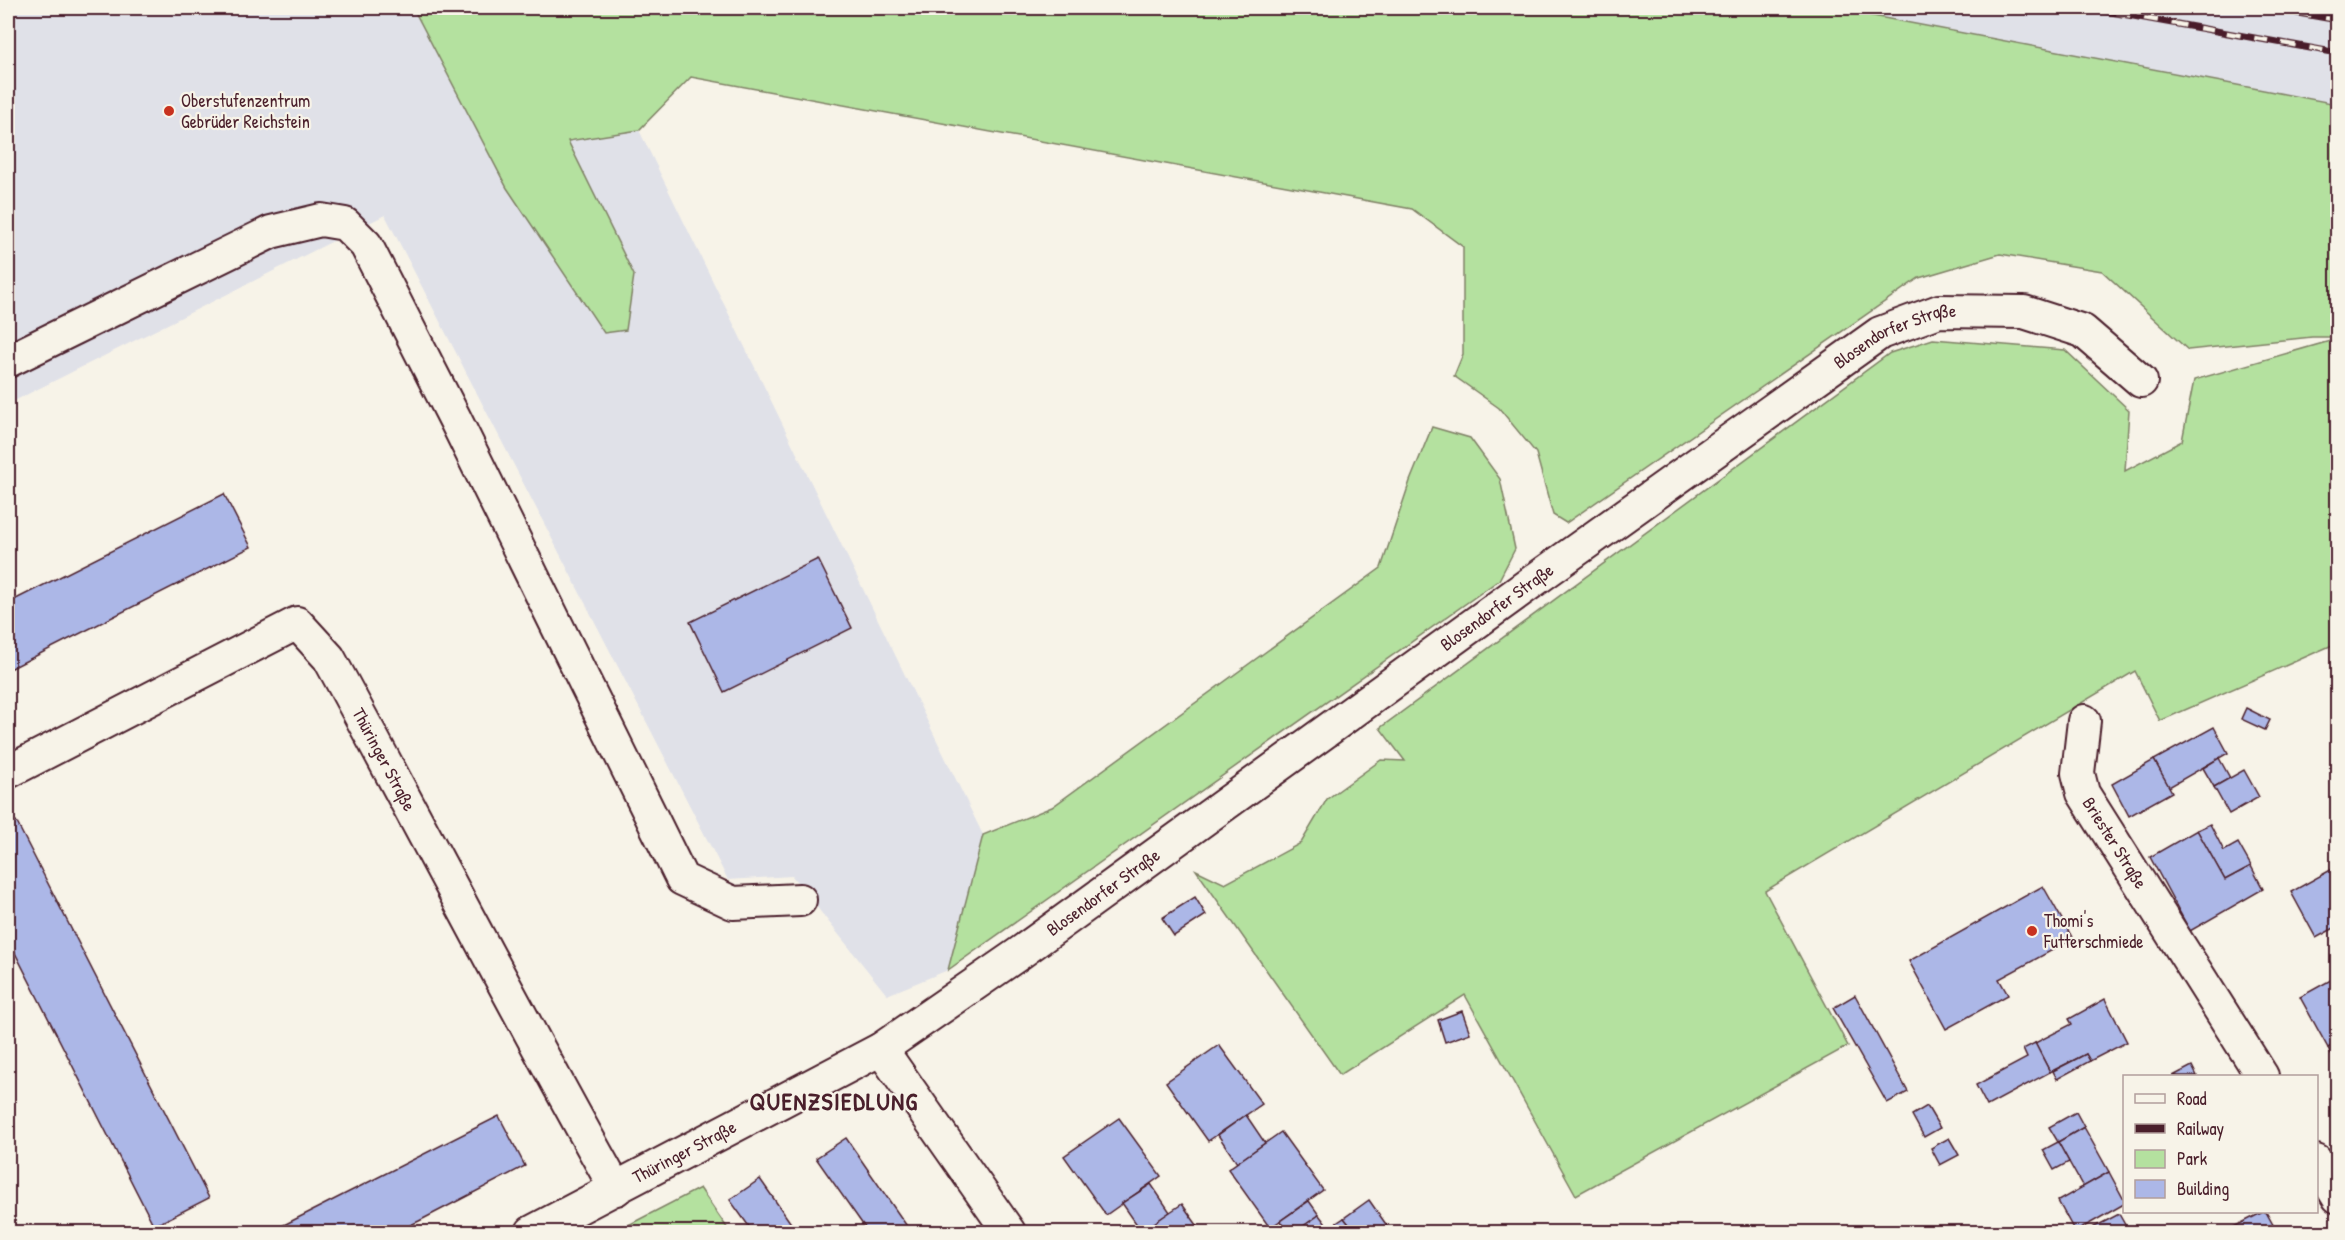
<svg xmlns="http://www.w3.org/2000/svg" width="2345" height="1240" viewBox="0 0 2345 1240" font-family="'Patrick Hand',sans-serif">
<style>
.built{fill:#e0e1e8}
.green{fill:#b4e19f;stroke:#7f8065;stroke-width:1.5}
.building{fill:#acb7e7;stroke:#4a1f2b;stroke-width:1.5}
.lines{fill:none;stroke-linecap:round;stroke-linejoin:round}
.street-casing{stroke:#4a1f2b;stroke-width:36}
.street{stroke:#f7f3e8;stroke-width:32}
.rail-casing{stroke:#4a1f2b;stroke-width:7}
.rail{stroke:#f7f3e8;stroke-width:4.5;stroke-dasharray:14;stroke-linecap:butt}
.poi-dot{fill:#c8321e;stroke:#f7f3e8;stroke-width:2}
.labels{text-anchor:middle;stroke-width:4.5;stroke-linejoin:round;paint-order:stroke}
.poi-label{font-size:18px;fill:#4a1f2b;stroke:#f7f3e8;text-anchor:start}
.street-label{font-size:18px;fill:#4a1f2b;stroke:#f7f3e8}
.district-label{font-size:24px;font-weight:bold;letter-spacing:1.5px;fill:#4a1f2b;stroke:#f7f3e8}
</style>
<rect width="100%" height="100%" fill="#f7f3e8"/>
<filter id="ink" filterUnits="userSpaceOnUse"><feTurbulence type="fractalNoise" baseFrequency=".0167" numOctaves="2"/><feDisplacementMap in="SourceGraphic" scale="12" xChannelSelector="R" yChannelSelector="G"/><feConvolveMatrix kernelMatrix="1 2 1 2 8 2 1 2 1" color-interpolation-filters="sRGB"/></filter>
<g filter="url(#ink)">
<!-- built -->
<g class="built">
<polygon points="8,8 413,8 507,188 634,275 568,141 639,130 983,835 948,970 887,995 792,876 728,880 385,215 8,404"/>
<polygon points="1831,8 2337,8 2337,104"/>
</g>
<!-- green -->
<g class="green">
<polygon points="413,8 1831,8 2337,104 2337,337 2312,337 2188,350 2102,271 2000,254 1919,278 1566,523 1553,515 1536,453 1499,408 1454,376 1463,354 1463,247 1412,209 691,77 639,130 568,141 634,275 626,330 604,333 507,188"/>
<polygon points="1933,339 2065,350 2129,410 2125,471 2182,441 2194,380 2337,339 2337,643 2160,721 2135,671 1765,891 1848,1046 1576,1195 1465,995 1340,1075 1196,870 1225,884 1301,843 1327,799 1381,760 1405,761 1380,728 1890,353"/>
<polygon points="1432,427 1470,438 1500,479 1515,549 1499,580 948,970 983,835 1052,807 1381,568 1410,481"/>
<polygon points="700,1188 730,1232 615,1232"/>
</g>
<!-- building -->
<g class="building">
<polygon points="224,494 251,547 8,670 8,603"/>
<polygon points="818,559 852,628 724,692 690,622"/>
<polygon points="2246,708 2270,720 2265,730 2241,719"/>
<polygon points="2214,727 2228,753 2169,787 2154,760"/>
<polygon points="2219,758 2230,778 2214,787 2203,768"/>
<polygon points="2154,760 2172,792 2129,816 2112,784"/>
<polygon points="2244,770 2259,797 2229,814 2214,787"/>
<polygon points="16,821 209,1198 154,1226 8,939 8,826"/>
<polygon points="2210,824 2224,851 2238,843 2251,866 2225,880 2197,830"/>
<polygon points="2197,830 2225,880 2251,866 2263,889 2190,931 2150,857"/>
<polygon points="2336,867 2338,926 2316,938 2291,892"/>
<polygon points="2043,886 2073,939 1999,979 2008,995 1946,1029 1909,961"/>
<polygon points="1195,897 1206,915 1174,936 1162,918"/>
<polygon points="2338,976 2338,1043 2328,1048 2300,997"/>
<polygon points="1855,995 1908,1092 1887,1103 1833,1008"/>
<polygon points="2105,999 2127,1042 2090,1061 2086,1054 2050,1072 2035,1043 2072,1024 2069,1019"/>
<polygon points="1462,1011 1470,1033 1445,1042 1438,1020"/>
<polygon points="2035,1043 2050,1072 1987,1106 1976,1085 2027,1058 2023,1049"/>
<polygon points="2338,1043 2338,1066 2328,1048"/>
<polygon points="1219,1045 1262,1104 1208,1141 1166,1082"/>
<polygon points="2086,1054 2090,1061 2057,1079 2053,1071"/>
<polygon points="2192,1066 2197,1076 2173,1076"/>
<polygon points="1927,1106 1940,1128 1924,1137 1912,1115"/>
<polygon points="2076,1112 2084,1127 2058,1142 2049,1127"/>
<polygon points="1246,1115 1265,1143 1237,1163 1218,1135"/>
<polygon points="499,1116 525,1166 419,1221 396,1232 270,1232"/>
<polygon points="1119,1118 1161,1176 1106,1215 1064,1156"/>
<polygon points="2084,1127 2109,1172 2083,1187 2058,1142"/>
<polygon points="1281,1132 1323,1190 1270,1228 1228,1169"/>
<polygon points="846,1138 911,1232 868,1232 816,1158"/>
<polygon points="1949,1138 1959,1155 1940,1165 1931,1148"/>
<polygon points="2058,1142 2069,1162 2054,1170 2043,1150"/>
<polygon points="2109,1172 2124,1200 2124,1204 2075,1232 2058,1201"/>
<polygon points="760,1179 797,1232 753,1232 730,1200"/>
<polygon points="1151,1184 1170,1212 1142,1232 1122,1203"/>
<polygon points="1369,1200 1390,1230 1388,1232 1355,1232 1344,1218"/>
<polygon points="1309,1201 1319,1215 1295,1232 1287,1232 1280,1221"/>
<polygon points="1182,1204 1202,1232 1141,1232 1170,1212"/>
<polygon points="2263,1212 2266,1212 2277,1232 2224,1232"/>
<polygon points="2119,1214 2129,1232 2085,1232"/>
<polygon points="1319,1215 1329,1228 1323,1232 1295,1232"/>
<polygon points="1344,1218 1355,1232 1323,1232"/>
</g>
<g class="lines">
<!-- street casing -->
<g class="street-casing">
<g id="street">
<polyline points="8,361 271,232 321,220 345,224 366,245 455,419 682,879 733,903 800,900"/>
<path id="s1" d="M2084,721L2078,773L2083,793L2262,1076"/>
<path id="s2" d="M8,772L297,623L329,658C425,834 517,1013 616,1189"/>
<polyline points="881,1049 1009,1232"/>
<polyline points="2316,1161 2338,1197"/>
<path id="s3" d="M532,1232L881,1049L1017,955L1543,574L1880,333L1939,311L2024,312L2083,331L2141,381"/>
</g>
</g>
<!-- street -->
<use href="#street" class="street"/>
<!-- rail casing -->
<g class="rail-casing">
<g id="rail">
<polyline points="2089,8 2338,53"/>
<polyline points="2270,8 2338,20"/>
</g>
</g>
<!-- rail -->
<use href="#rail" class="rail"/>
</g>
</g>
<!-- markers -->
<g class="poi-dot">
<circle cx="169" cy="111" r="6"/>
<circle cx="2032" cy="931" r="6"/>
</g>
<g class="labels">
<!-- poi labels -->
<g class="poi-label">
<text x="181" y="107">Oberstufenzentrum<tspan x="181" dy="21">Gebrüder Reichstein</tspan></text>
<text x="2044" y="927">Thomi's<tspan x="2044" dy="21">Futterschmiede</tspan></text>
</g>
<!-- street labels -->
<g class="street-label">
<text dy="6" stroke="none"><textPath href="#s3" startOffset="1636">Blosendorfer Straße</textPath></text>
<text dy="6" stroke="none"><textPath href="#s3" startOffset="1152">Blosendorfer Straße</textPath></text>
<text dy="6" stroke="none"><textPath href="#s2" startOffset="488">Thüringer Straße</textPath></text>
<text dy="6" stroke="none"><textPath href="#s1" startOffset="132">Briester Straße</textPath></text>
<text dy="6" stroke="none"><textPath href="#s3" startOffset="666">Blosendorfer Straße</textPath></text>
<text dy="6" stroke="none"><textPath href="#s3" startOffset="172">Thüringer Straße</textPath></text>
</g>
<!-- district labels -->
<g class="district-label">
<text x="834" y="1110">QUENZSIEDLUNG</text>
</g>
</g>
<!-- margin -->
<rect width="2345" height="1240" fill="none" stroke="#f7f3e8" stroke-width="30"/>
<rect x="15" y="15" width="2315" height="1210" fill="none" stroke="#4a1f2b" stroke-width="2" filter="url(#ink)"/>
<!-- legend -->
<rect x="2123" y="1075" width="195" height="138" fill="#f7f3e8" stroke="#b29e9c" stroke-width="1.5"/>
<rect x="2135" y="1094" width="30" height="9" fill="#f7f3e8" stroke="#b29e9c" stroke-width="1.5"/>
<text x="2177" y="1105" font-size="18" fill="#4a1f2b">Road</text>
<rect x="2135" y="1124" width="30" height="9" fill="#4a1f2b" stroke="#b29e9c" stroke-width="1.5"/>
<text x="2177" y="1135" font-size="18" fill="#4a1f2b">Railway</text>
<rect x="2135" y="1150" width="30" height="18" fill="#b4e19f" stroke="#b29e9c" stroke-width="1.5"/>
<text x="2177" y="1165" font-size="18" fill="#4a1f2b">Park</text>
<rect x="2135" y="1180" width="30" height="18" fill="#acb7e7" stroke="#b29e9c" stroke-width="1.5"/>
<text x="2177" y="1195" font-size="18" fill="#4a1f2b">Building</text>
</svg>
